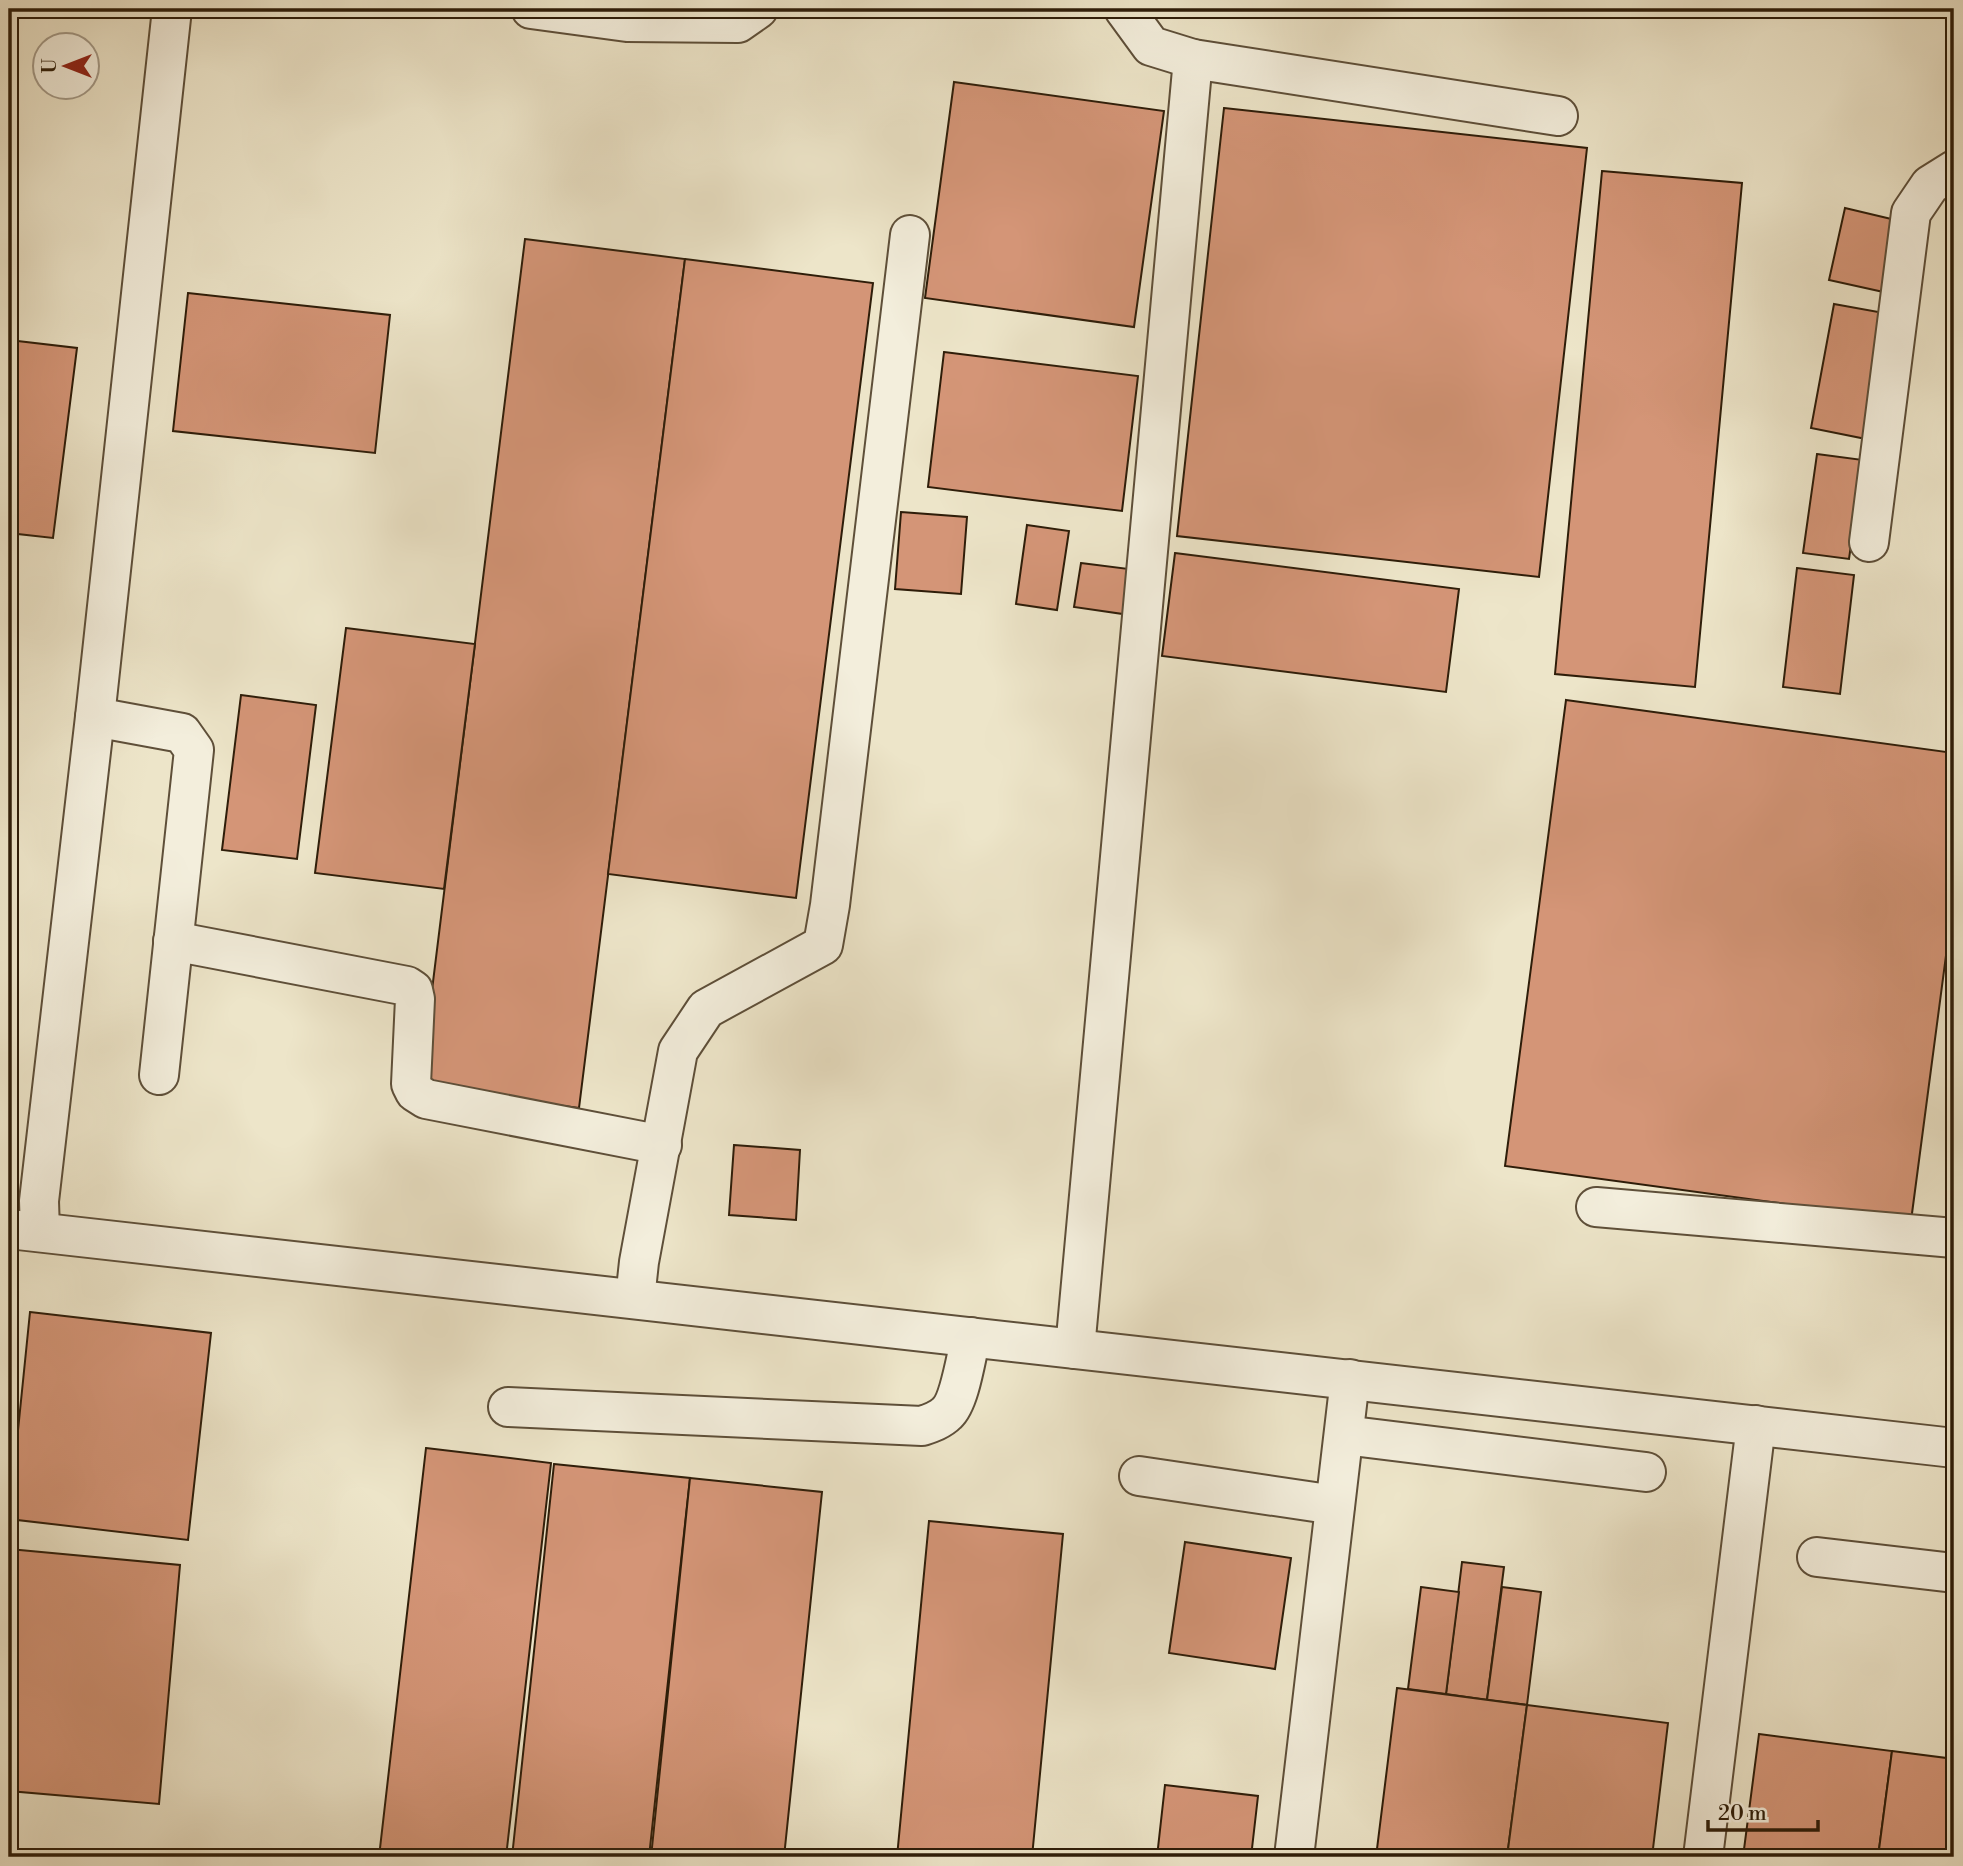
<svg xmlns="http://www.w3.org/2000/svg" width="1963" height="1866" viewBox="0 0 1963 1866" font-family="'Libre Bodoni',serif">
<style>
.building{fill:#d49577;stroke:#2e1d09;stroke-width:2}
.lines{fill:none;stroke-linecap:round;stroke-linejoin:round}
.minor-casing{stroke:#5e4f39;stroke-width:42}
.minor{stroke:#f3eedc;stroke-width:38}
</style>
<rect width="100%" height="100%" fill="#ede5c9"/>
<filter id="stains"><feTurbulence type="fractalNoise" baseFrequency=".00286" numOctaves="4"/><feColorMatrix values="0 0 0 0 .2 0 0 0 0 .09 0 0 0 0 .02 0 0 0 .5 -.17"/></filter>
<radialGradient id="worn" r=".72"><stop offset=".6" stop-color="#630" stop-opacity="0"/><stop offset="1" stop-color="#630" stop-opacity=".3"/></radialGradient>
<!-- building -->
<g class="building">
<polygon points="954,82 1164,111 1134,327 925,298"/>
<polygon points="1224,108 1587,148 1539,577 1177,536"/>
<polygon points="1602,171 1742,183 1695,687 1555,674"/>
<polygon points="1845,208 1904,222 1888,293 1829,280"/>
<polygon points="525,239 685,259 579,1108 420,1087"/>
<polygon points="685,259 873,283 796,898 608,874"/>
<polygon points="188,293 390,315 375,453 173,431"/>
<polygon points="1834,304 1895,315 1871,440 1811,428"/>
<polygon points="9,340 77,348 53,538 9,533"/>
<polygon points="944,352 1138,376 1122,511 928,487"/>
<polygon points="1817,454 1863,460 1849,559 1803,553"/>
<polygon points="901,512 967,517 961,594 895,589"/>
<polygon points="1027,525 1069,531 1057,610 1016,604"/>
<polygon points="1175,553 1459,589 1446,692 1162,656"/>
<polygon points="1081,563 1129,569 1123,614 1074,607"/>
<polygon points="1797,568 1854,575 1840,694 1783,687"/>
<polygon points="346,628 475,644 444,889 315,873"/>
<polygon points="241,695 316,705 297,859 222,850"/>
<polygon points="1566,700 1954,753 1954,895 1911,1221 1505,1166"/>
<polygon points="734,1145 800,1150 796,1220 729,1215"/>
<polygon points="30,1312 211,1333 188,1540 9,1519"/>
<polygon points="426,1448 551,1463 506,1857 379,1857"/>
<polygon points="554,1464 690,1478 649,1857 512,1857"/>
<polygon points="690,1478 822,1492 784,1857 651,1857"/>
<polygon points="929,1521 1063,1534 1032,1857 897,1857"/>
<polygon points="1185,1542 1291,1558 1275,1669 1169,1653"/>
<polygon points="9,1549 180,1565 159,1804 9,1791"/>
<polygon points="1462,1562 1504,1567 1487,1700 1446,1694"/>
<polygon points="1421,1587 1459,1592 1446,1694 1408,1689"/>
<polygon points="1502,1587 1541,1592 1527,1705 1487,1700"/>
<polygon points="1397,1688 1527,1705 1507,1857 1376,1857"/>
<polygon points="1527,1705 1668,1723 1652,1857 1507,1857"/>
<polygon points="1759,1734 1892,1751 1878,1857 1743,1857"/>
<polygon points="1892,1751 1954,1759 1954,1857 1878,1857"/>
<polygon points="1165,1785 1258,1796 1251,1857 1157,1857"/>
</g>
<g class="lines">
<!-- minor casing -->
<g class="minor-casing">
<g id="minor">
<polyline points="531,9 627,22 738,23 758,9"/>
<polyline points="1193,59 1558,116"/>
<polyline points="1869,542 1911,213 1930,185 1954,170"/>
<polyline points="95,717 182,733 194,750 159,1075"/>
<polyline points="173,941 407,986 413,990 415,999 411,1084 415,1092 426,1099 662,1145"/>
<polyline points="1596,1207 1954,1238"/>
<polyline points="9,1229 1954,1448"/>
<polyline points="40,1232 39,1201 95,717 172,9"/>
<polyline points="635,1299 639,1262 678,1051 706,1009 823,945 830,905 910,235"/>
<polyline points="1075,1349 1193,59 1151,46 1124,9"/>
<path d="M508,1407L922,1426C931,1423 940,1420 947,1413C960,1401 966,1356 971,1337"/>
<polyline points="1344,1435 1646,1472"/>
<polyline points="1139,1476 1335,1505"/>
<polyline points="1817,1557 1954,1573"/>
<polyline points="1294,1857 1350,1379"/>
<polyline points="1703,1857 1756,1425"/>
</g>
</g>
<!-- minor -->
<use href="#minor" class="minor"/>
</g>
<!-- margin -->
<rect width="1963" height="1866" fill="none" stroke="#ede5c9" stroke-width="35"/>
<rect x="10" y="10" width="1942" height="1845" fill="none" stroke="#2e1d09" stroke-width="3.5"/>
<rect x="18" y="18" width="1928" height="1831" fill="none" stroke="#2e1d09" stroke-width="2"/>
<!-- north arrow -->
<g transform="translate(66 66) rotate(270)"><circle r="33" fill="#f3eedc" stroke="#a49a88" stroke-width="2"/>
<path d="M0-5L12 26L0 18L-12 26Z" fill="#8f2418"/>
<text y="-10" font-size="19" font-weight="bold" text-anchor="middle" fill="#2e1d09">U</text>
</g>
<!-- scale -->
<path d="M1708 1820v10h110v-10" fill="none" stroke="#2e1d09" stroke-width="3.5"/>
<text x="1718" y="1820" font-size="21" fill="#2e1d09" stroke="#f3eedc" stroke-width="5" paint-order="stroke">20 m</text>
<rect width="100%" height="100%" filter="url(#stains)"/>
<rect width="100%" height="100%" fill="url(#worn)"/>
</svg>
